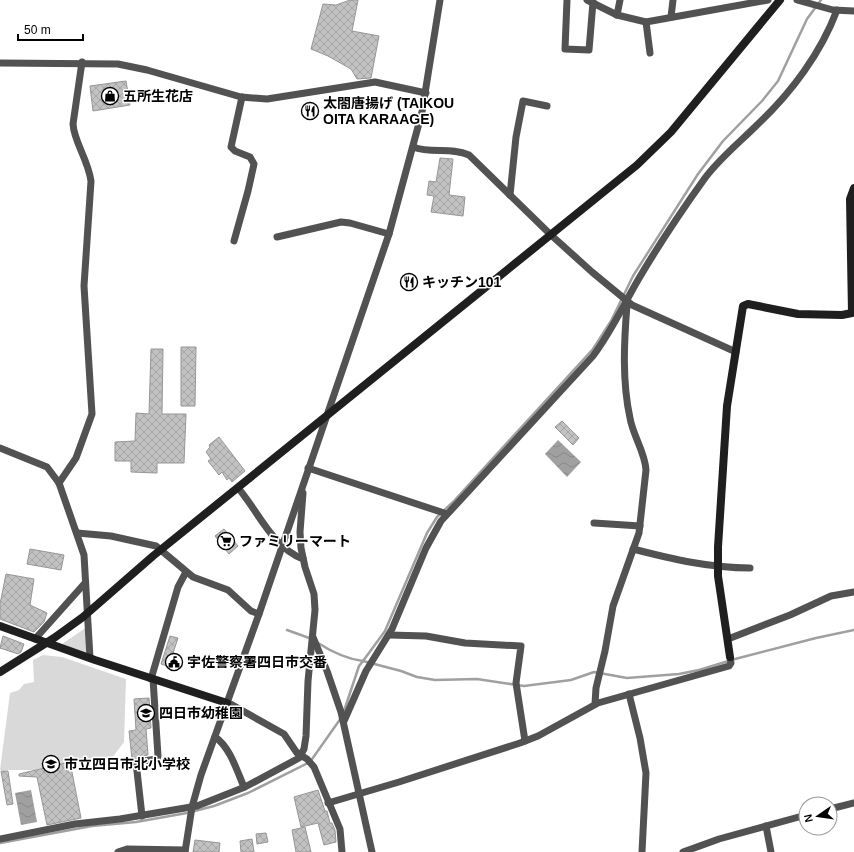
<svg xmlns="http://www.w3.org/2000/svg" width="854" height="852" viewBox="0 0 854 852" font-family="Helvetica,'Noto Sans JP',sans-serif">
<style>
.green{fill:#d9d9d9}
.water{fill:url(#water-waves)}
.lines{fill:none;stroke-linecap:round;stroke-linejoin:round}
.stream{stroke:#a0a0a0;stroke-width:2.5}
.building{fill:url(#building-cross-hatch);stroke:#969696}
.street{stroke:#525252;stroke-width:7}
.secondary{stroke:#1f1f1f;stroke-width:8}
.labels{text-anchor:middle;stroke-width:3;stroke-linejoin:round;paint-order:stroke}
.poi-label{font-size:14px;font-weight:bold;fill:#000;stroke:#fff;text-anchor:start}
</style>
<defs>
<pattern id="water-waves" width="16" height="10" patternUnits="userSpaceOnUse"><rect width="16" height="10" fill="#a0a0a0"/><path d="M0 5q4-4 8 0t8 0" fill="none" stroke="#888"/></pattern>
<pattern id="building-cross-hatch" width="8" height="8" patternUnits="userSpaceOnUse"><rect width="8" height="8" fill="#c2c2c2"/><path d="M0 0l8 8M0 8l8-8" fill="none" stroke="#a5a5a5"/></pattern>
</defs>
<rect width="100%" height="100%" fill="#fff"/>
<!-- green -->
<g class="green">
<polygon points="87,627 88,655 62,644"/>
<polygon points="43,655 62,657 126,679 124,742 112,758 70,762 35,770 0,770 10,693 19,690 24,684 34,682 33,660"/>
</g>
<!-- water -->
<g class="water">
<polygon points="558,440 581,462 567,477 545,454"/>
<polygon points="31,790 37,822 21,825 15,793"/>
</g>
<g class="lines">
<!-- stream -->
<g class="stream">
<polyline points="287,630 312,639"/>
<path d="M318,643C332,652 346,659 363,661L385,631L427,533L437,517L453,502L593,349L611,321L633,276L698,174L723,141L762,101L778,81L807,19L821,0"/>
<polyline points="343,714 359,666 363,661 401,671 417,677 435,680 477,679 524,686 571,680 594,672 627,678 679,674 699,670 735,659 816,638 854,630"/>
<polyline points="0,843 92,826 136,822 187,813 214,806 248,793 310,762 341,718"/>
</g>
</g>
<!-- building -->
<g class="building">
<polygon points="350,0 358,0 352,31 379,36 371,78 357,79 351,69 328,56 311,49 323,4 336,5"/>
<polygon points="126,81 130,105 93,111 90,86"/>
<polygon points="307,104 314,105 312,118 306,117"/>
<polygon points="440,158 453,159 449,195 465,197 463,216 431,212 434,196 427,195 429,181 436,182"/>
<polygon points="181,347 196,347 195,406 181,406"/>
<polygon points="151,349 163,349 162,414 186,414 184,463 157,463 157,473 131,472 131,461 115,461 115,442 135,441 136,413 149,414"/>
<polygon points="562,421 579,438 573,445 555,427"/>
<polygon points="219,437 245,471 232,482 229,478 227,480 222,472 219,475 208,461 211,459 206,452 210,447 209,445"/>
<polygon points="224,529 238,546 229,554 215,536"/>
<polygon points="30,549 64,555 61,570 27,564"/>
<polygon points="6,574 34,579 30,605 47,613 44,622 34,632 0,619 0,604"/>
<polygon points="3,636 24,644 21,652 18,654 0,648"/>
<polygon points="170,636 178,638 173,653 180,655 177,669 161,664"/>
<polygon points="149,698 151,728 146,729 148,755 135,757 132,759 129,731 136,730 134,699"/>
<polygon points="70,762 81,818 47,825 37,777 19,776 19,774"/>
<polygon points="1,771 8,771 13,804 7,805"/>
<polygon points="318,790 325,811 327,811 330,823 332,823 335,830 336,842 324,845 318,823 301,827 294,797"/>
<polygon points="305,827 311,852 296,852 292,830"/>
<polygon points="266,833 268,842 257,844 256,834"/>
<polygon points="252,839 254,852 241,852 240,841"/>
<polygon points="195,840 220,843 219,852 193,852"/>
</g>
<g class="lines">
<!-- street -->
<g class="street">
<polyline points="567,0 565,49 589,50 593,2"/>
<polyline points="587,0 617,15 646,22 768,0"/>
<polyline points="797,0 833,10 854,11"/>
<polyline points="617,15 620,0"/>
<polyline points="671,17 673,0"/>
<polyline points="646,22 650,53"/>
<polyline points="0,63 118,64 147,70 241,97 267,99 375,82 426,93"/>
<path d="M413,147C431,154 451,147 469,155L551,235L592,272L632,305L736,352"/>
<polyline points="510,195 516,137 523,101 547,106"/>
<polyline points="277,237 341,222 350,223 389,234"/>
<polyline points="234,241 248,191 254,164 250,157 235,151 231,147 242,97"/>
<polyline points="0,448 47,467 59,483 84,555 90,658"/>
<polyline points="308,468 447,514"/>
<path d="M59,483L76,458L92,414L84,286L91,181C88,159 74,142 73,124L82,62"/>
<path d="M238,488C259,512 271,546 303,559"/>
<polyline points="594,523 640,526"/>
<polyline points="77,533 111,536 156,546 193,577 228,590 251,611 259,614"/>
<path d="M633,549C672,559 710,568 750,568"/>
<polyline points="389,635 426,636 465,643 521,646 516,683 525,741"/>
<polyline points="313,637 327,671 341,712 372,852"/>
<polyline points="35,639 85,583"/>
<polyline points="728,639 790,615 831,596 854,592"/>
<polyline points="151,679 178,587 186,572"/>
<polyline points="629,694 640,738 646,773 642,852"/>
<polyline points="227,702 284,734 297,753 307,759 314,767 340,829 342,852"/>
<path d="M595,704L596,688L605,651L613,606L639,533L646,470C645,452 633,436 630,418C622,381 624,342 627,305"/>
<path d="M344,721L366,671L392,629L426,548L441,521L593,356C611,332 623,306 638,280C658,246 682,210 705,178C720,158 740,142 758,124C791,93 821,53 837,10"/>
<path d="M215,737C230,747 237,771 244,787"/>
<polyline points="328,803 399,782 520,743 538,736 598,703 729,666 731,663 730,657"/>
<polyline points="830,809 854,803"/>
<polyline points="142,816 136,762 157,759 158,756 153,679"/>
<polyline points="766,826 771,852"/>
<polyline points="0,839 75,824 120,819 197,806 245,787 299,758 304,749 306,736 308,681 315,610 314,594 305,567 301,548 300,532 303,493"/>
<polyline points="118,852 127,849 185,850"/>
<polyline points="185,852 192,807 201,775 259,614 389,234 422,112 440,0"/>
<polyline points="683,852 719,839 806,815"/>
</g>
<!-- secondary -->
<g class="secondary">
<polyline points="0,626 95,660 227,703"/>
<polyline points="730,657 718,576 718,547 727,406 743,306 748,304 798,314 842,315 852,313 850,199 854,188"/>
<polyline points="0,672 54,638 83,617 153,556 637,165 671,132 780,0"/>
</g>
</g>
<!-- icons -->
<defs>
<g id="shop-ring" transform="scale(0.9)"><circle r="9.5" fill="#fff" stroke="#000" stroke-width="1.5"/><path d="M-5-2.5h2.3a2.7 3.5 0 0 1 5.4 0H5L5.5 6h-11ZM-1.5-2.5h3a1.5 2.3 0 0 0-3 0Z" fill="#000"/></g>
<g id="restaurant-ring" transform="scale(0.9)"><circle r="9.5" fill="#fff" stroke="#000" stroke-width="1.5"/><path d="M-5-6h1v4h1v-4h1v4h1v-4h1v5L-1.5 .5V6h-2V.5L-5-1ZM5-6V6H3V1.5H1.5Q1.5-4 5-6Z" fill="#000"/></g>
<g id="supermarket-ring" transform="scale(0.9)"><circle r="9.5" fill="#fff" stroke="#000" stroke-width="1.5"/><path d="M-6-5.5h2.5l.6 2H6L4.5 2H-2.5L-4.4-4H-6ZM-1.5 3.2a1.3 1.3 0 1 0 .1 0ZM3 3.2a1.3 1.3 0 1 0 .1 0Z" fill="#000"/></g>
<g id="civic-ring" transform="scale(0.9)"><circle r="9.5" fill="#fff" stroke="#000" stroke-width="1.5"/><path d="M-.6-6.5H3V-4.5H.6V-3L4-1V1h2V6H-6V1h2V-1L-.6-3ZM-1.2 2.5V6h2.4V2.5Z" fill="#000"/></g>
<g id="school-ring" transform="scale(0.9)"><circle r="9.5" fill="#fff" stroke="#000" stroke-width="1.5"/><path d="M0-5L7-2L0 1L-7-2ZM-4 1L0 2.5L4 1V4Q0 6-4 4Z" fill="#000"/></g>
</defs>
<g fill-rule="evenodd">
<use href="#shop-ring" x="110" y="96"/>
<use href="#restaurant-ring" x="310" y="111"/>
<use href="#restaurant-ring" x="409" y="282"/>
<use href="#supermarket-ring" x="226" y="541"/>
<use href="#civic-ring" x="174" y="662"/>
<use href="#school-ring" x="146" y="713"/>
<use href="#school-ring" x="51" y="764"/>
</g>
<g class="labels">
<!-- poi labels -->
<g class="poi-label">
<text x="123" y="101">五所生花店</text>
<text x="323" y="108">太閤唐揚げ (TAIKOU<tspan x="323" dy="16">OITA KARAAGE)</tspan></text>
<text x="422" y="287">キッチン101</text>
<text x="239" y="546">ファミリーマート</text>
<text x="187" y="667">宇佐警察署四日市交番</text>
<text x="159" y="718">四日市幼稚園</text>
<text x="64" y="769">市立四日市北小学校</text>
</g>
</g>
<!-- north arrow -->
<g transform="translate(818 816) rotate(257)"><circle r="19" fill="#ffffff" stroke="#999999"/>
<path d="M0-3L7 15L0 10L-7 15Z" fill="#000000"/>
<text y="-6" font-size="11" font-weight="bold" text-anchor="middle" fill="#000000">N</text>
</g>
<!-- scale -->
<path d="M18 34v6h65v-6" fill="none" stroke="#000000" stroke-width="2"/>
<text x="24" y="34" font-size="12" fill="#000000" stroke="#ffffff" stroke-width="3" paint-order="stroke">50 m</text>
</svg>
